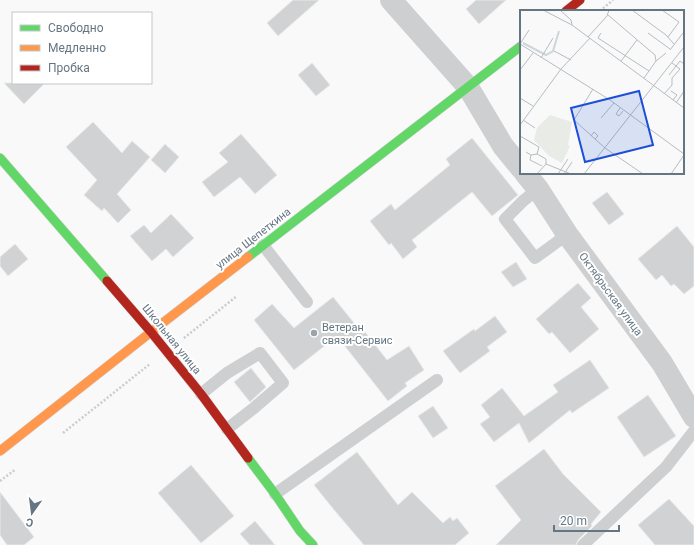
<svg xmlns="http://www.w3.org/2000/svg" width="694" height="545" viewBox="0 0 694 545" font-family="Roboto,sans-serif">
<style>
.building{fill:#d0d2d3;stroke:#e8e8e8}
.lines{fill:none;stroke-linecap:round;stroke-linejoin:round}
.fast-casing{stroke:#d5d6d7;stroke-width:10}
.slow-casing{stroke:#d5d6d7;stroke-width:10}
.jam-casing{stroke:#d5d6d7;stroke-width:10}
.path{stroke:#cbcccd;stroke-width:2.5;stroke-dasharray:2 2;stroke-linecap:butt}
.lane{stroke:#cecfd0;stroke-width:12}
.street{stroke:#cecfd0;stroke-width:22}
.fast{stroke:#63d668;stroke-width:9}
.slow{stroke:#ff974d;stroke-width:9}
.jam{stroke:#b3261e;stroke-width:9}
.poi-dot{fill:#99a4ac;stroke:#fff;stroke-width:1.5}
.labels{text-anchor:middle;stroke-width:4;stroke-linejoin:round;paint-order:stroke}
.street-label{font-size:11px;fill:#657683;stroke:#fff}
.poi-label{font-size:11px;fill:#657683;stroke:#fff;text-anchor:start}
.inset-river{fill:none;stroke:#ced6d9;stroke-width:2}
.inset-road{fill:none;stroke:#b5bdc3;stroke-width:1}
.view{fill:#1d4ed8;fill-opacity:0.15;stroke:#1d4ed8;stroke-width:2}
.inset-edge{fill:none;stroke:#657683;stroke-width:2}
</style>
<rect width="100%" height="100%" fill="#f9f9f9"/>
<!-- building -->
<g class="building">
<polygon points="293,0 319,0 278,36 267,23"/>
<polygon points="476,0 506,0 479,24 466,9"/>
<polygon points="312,63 330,85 316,96 298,75"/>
<polygon points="4,83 45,83 24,104"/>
<polygon points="93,122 122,153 132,141 150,157 117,194 131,210 118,223 104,208 102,211 84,195 97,180 66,147"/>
<polygon points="241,134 277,175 255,194 240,177 214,197 202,182 228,162 219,153"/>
<polygon points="472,138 518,195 492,216 472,192 412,240 417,247 403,259 391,243 389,245 370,221 391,204 395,210 450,165 446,159"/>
<polygon points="165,144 179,157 165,173 151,160"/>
<polygon points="607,192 624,214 609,225 592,203"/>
<polygon points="171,214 194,238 173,257 166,249 152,261 130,236 144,225 151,233"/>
<polygon points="677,226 694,247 694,286 684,294 674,284 671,286 662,275 656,280 638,259"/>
<polygon points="15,244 28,259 8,276 0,266 0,257"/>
<polygon points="516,262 527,279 513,287 501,272"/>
<polygon points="578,283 591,298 581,307 599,329 570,353 552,332 549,334 536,319"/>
<polygon points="333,297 363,334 365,332 387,360 409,346 424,370 405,383 407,386 388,401 337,336 294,370 254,320 272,304 294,328"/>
<polygon points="495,316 507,332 487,347 490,351 460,373 443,351 474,329 475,331"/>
<polygon points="590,360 609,388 572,413 570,410 529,443 519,423 494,442 480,424 490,417 481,405 502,388 524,416 558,392 553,385"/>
<polygon points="251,368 266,387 250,402 234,382"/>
<polygon points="648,395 676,436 644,457 617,417"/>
<polygon points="433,406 448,428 433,438 418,416"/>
<polygon points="544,449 563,474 601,512 591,524 592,526 578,540 576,545 496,545 521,520 495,486"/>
<polygon points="357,452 398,505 412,492 443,523 450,517 453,521 457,518 469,533 455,545 364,545 335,511 314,485"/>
<polygon points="191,465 234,516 201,543 158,493"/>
<polygon points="0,492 34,537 24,545 7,545 0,535"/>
<polygon points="669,499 694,526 694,545 655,545 638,525"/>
<polygon points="255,521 275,545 250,545 240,534"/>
</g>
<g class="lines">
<!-- fast casing -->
<g class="fast-casing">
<g id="fast">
<polyline points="0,158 107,281"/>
<polyline points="248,257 521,46"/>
<polyline points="248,458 275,494 300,531 313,545"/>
</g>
</g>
<!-- slow casing -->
<g class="slow-casing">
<polyline id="slow" points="0,451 151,332 248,257"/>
</g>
<!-- jam casing -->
<g class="jam-casing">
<g id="jam">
<polyline points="566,11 580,0"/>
<polyline points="107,281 151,332 201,394 248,458"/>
</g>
</g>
<!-- path -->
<g class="path">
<polyline points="600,11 613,0"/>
<polyline points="184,338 237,296"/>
<polyline points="63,433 150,364"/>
<polyline points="0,481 16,469"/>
</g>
<!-- lane -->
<g class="lane">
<polyline points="538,189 523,201 505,219 535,258 557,242 567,234"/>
<polyline points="263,245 307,302"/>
<polyline points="201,394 227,373 260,353 283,383 254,408 227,429"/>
<polyline points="275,494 437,380"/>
<polyline points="583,545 666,467 694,431"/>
</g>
<!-- street -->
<g class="street">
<polyline points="391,0 468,87 503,146 521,168"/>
<polyline points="525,173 538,189 567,234 662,363 694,417"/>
</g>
<!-- fast -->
<use href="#fast" class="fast"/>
<!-- slow -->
<use href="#slow" class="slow"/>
<!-- jam -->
<use href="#jam" class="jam"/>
</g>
<!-- markers -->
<circle class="poi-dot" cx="314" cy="333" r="4"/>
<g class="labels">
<!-- street labels -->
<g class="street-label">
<text transform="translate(253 238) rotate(-38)" y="4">улица Щепеткина</text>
<text transform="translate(611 294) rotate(54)" y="4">Октябрьская улица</text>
<text transform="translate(172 339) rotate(51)" y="4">Школьная улица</text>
</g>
<!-- poi labels -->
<g class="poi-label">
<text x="322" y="331">Ветеран<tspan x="322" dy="13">связи-Сервис</tspan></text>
</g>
</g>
<!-- overview -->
<g transform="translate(520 10)">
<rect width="164" height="164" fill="#f9f9f9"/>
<path d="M30,105L52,112L48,135L50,136L42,153L29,146L14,130L17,118Z" fill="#e8ebe6"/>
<path class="inset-river" d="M3,33L26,45L33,41L39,21"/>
<path class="inset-road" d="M23,0L52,15L164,98M40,0L51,10L52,15M112,0L146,25L154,34M142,0L159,12L148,27M88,5L135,45L136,51L124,68M81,23L78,28L129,61M128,23L150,39M68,27L87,6L89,0M0,34L90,90L164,144M0,34L9,20M150,40L163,23M34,41L51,50M21,48L33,28M101,51L117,30M136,51L146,43M0,60L13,43M149,65L160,51L164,54M73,79L54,110L85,138L123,164M151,81L157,85L153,90M144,84L152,75V68L160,59L152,53M0,88L13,96M156,93L164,81M100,98L96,104L99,106L103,101M81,108L94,93M3,110L15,118M0,115L41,59L70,28M0,126L19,137L17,144M71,126L74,122L78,126L75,129M6,142L11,145L10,150L22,156M11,145L17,144L26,149V154L17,164M26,154L51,164M38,164L48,149M44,164L52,152M64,164L164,37M151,164L164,145"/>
<path class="view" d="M119,81L133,135L65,152L51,98Z"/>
<rect width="164" height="164" class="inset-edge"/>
</g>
<!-- legend -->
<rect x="12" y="12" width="140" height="72" fill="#ffffff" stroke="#c1c8cd"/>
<rect x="20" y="25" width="20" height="6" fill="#63d668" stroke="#c1c8cd"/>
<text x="48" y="32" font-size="12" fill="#657683">Свободно</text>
<rect x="20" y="45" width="20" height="6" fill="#ff974d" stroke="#c1c8cd"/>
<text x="48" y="52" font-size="12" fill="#657683">Медленно</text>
<rect x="20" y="65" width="20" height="6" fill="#b3261e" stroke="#c1c8cd"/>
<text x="48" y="72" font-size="12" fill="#657683">Пробка</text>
<!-- north arrow -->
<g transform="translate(32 513) rotate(194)" stroke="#ffffff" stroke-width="3" paint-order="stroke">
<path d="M0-3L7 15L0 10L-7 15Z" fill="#657683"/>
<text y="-6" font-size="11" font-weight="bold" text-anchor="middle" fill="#657683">С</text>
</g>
<!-- scale -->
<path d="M554 525v6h65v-6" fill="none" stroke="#657683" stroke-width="2"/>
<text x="560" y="525" font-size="12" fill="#657683" stroke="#ffffff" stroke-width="3" paint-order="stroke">20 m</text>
</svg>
